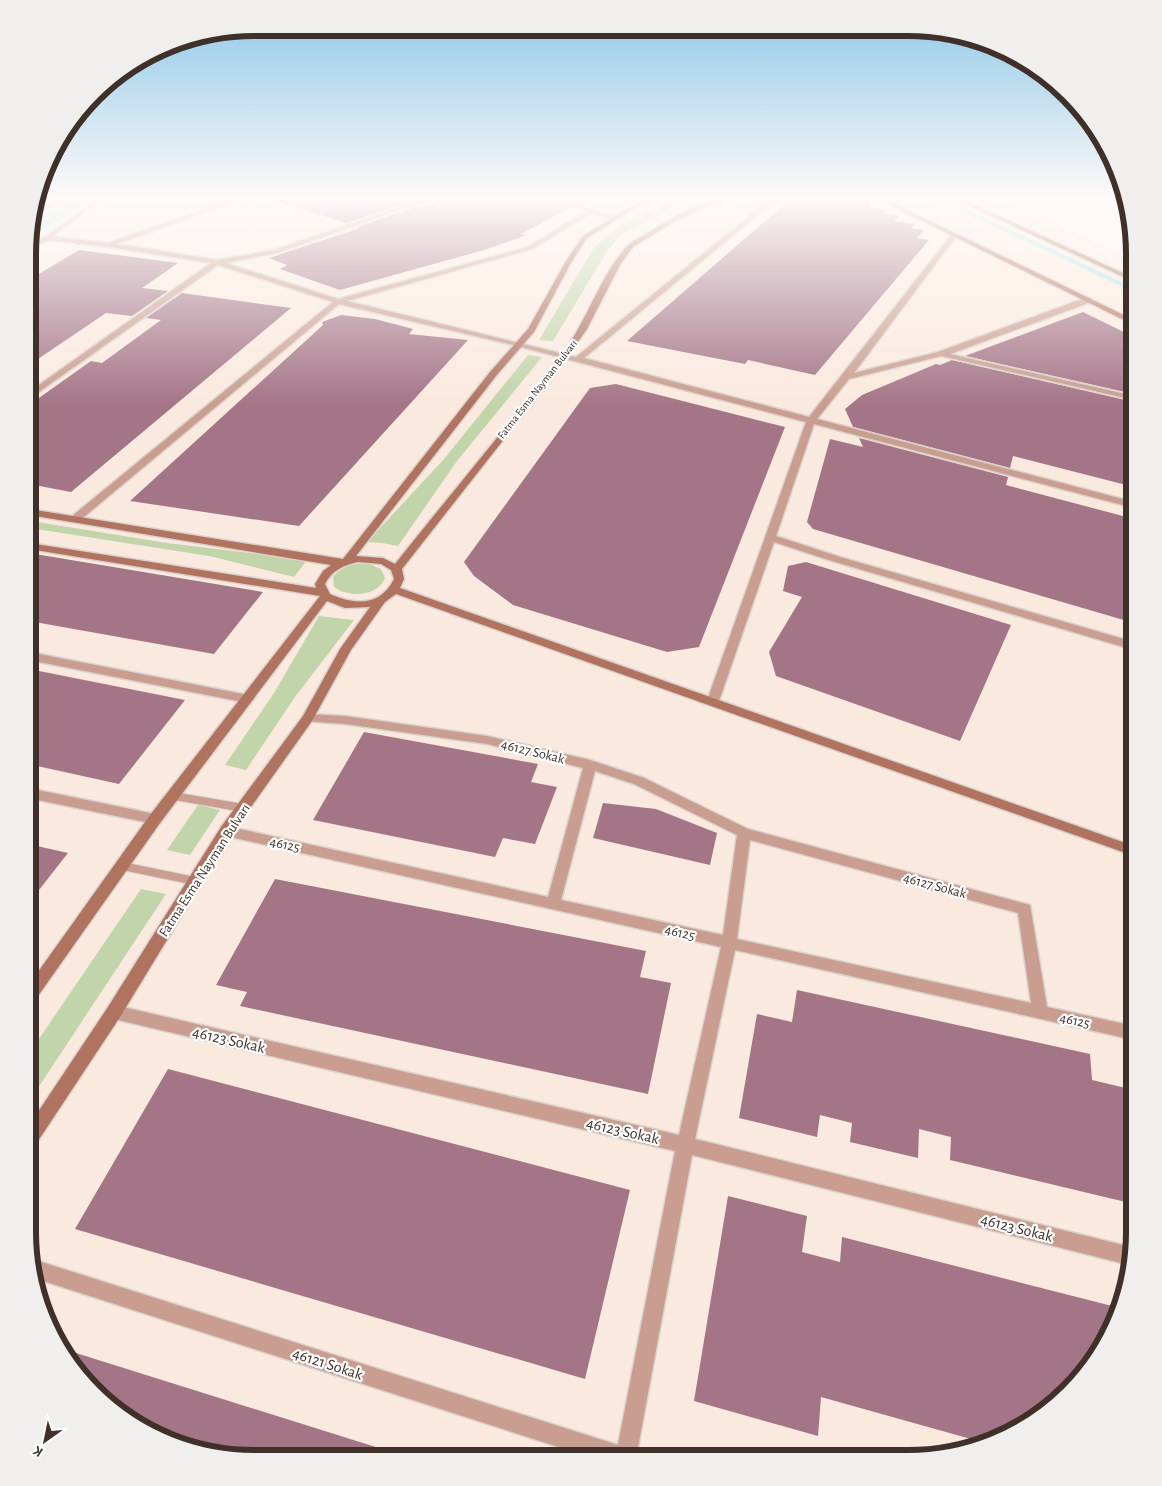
<svg xmlns="http://www.w3.org/2000/svg" width="1162" height="1486" viewBox="0 0 1162 1486" font-family="'Alegreya Sans',sans-serif">
<style>
.built{fill:#fae9de}
.green{fill:#c2d5aa}
.lines{fill:none;stroke-linecap:round;stroke-linejoin:round}
.stream{stroke:#a6e4eb;stroke-width:4}
.river{fill:#a6e4eb;fill-rule:evenodd}
.building{fill:#a47587}
.lane-casing{stroke:#dad1cc;stroke-width:2}
.street-casing{stroke:#dad1cc;stroke-width:3}
.secondary-casing{stroke:#dad1cc;stroke-width:3}
.lane{fill:#c99e90;fill-rule:evenodd}
.street{fill:#c99e90;fill-rule:evenodd}
.secondary{fill:#b0735f;fill-rule:evenodd}
.labels{text-anchor:middle;stroke-width:4.5;stroke-linejoin:round;paint-order:stroke}
.far-street-label{font-size:11px;fill:#3f3129;stroke:#fff}
.street-label{font-size:14px;fill:#3f3129;stroke:#fff}
.near-street-label{font-size:16px;fill:#3f3129;stroke:#fff}
.rim{fill:none;stroke:#3f3129;stroke-width:6}
</style>
<rect width="100%" height="100%" fill="#fcf4f0"/>
<!-- built -->
<polygon class="built" points="39,196 994,196 1134,261 1134,1246 1104,1345 1068,1392 1021,1428 922,1458 239,1458 182,1447 128,1420 58,1345 35,1291 28,1232 29,224"/>
<!-- green -->
<g class="green">
<polygon points="690,196 708,196 665,211 621,235 607,251 553,341 539,340 593,249 611,232 630,220 655,208"/>
<polygon points="528,355 542,357 457,461 398,546 382,543 367,542 444,459"/>
<polygon points="37,522 167,543 307,560 294,577 209,556 30,528"/>
<path d="M360,563L369,564L381,569L385,578C377,597 349,598 334,587L333,577C340,568 349,565 360,563Z"/>
<polygon points="319,616 354,620 295,697 246,770 225,765 274,693"/>
<polygon points="198,805 220,810 190,855 167,850"/>
<polygon points="141,889 166,894 28,1103 28,1055"/>
</g>
<g class="lines">
<!-- stream -->
<polyline class="stream" points="934,196 1134,290"/>
<!-- river -->
<polygon class="river" points="72,196 95,196 93,200 36,234 29,236 31,221"/>
</g>
<!-- building -->
<g class="building">
<polygon points="273,196 378,196 403,204 346,223 272,200"/>
<polygon points="454,196 538,196 570,208 521,234 527,235 484,250 340,290 280,269 287,265 269,258 360,228 357,227 415,207 419,208"/>
<polygon points="794,196 840,196 873,202 868,207 886,210 883,213 899,216 894,221 914,224 911,228 924,230 917,238 929,240 815,375 748,360 745,364 627,341"/>
<polygon points="79,250 178,263 142,288 168,291 132,316 106,313 29,365 29,280"/>
<polygon points="182,293 291,308 71,492 29,484 29,405 91,361 102,363 161,320 146,318"/>
<polygon points="1083,312 1134,337 1134,394 965,356"/>
<polygon points="341,315 375,319 413,329 409,334 468,340 299,526 130,501 323,325 322,322"/>
<polygon points="952,360 1134,402 1134,487 1013,456 1010,468 853,427 845,409 862,395 936,364 940,365"/>
<polygon points="616,384 785,427 699,647 667,652 513,605 474,576 464,562 590,388"/>
<polygon points="859,438 1008,477 1006,485 1134,519 1134,623 813,529 807,522 830,439 863,447"/>
<polygon points="29,553 263,592 214,654 29,621"/>
<polygon points="806,562 1011,625 960,741 776,676 769,652 802,597 783,591 788,566"/>
<polygon points="29,669 185,700 119,784 28,764"/>
<polygon points="364,732 538,764 531,782 557,787 535,844 503,838 495,857 313,820"/>
<polygon points="603,803 656,809 717,833 710,865 593,838"/>
<polygon points="28,844 68,853 28,904"/>
<polygon points="275,879 646,951 640,977 671,983 648,1094 240,1006 247,992 216,985"/>
<polygon points="797,990 1090,1054 1092,1080 1134,1090 1134,1204 950,1160 951,1137 919,1129 918,1158 850,1142 852,1123 820,1115 817,1137 739,1118 757,1014 792,1022"/>
<polygon points="168,1069 630,1190 585,1379 75,1229"/>
<polygon points="728,1196 807,1216 802,1252 840,1262 842,1237 1116,1307 1104,1345 1068,1392 1021,1428 978,1441 821,1397 818,1436 694,1401"/>
<polygon points="60,1348 398,1454 397,1458 239,1458 182,1447 128,1420"/>
</g>
<g class="lines">
<!-- lane casing -->
<g class="lane-casing">
<g id="lane">
<polygon points="101,196 106,196 49,239 45,239 45,237"/>
<polygon points="173,792 243,804 247,805 248,808 247,811 243,812 169,799 168,796 169,793"/>
<polygon points="122,862 195,877 199,878 201,881 199,884 195,885 122,870 118,869 116,866 118,863"/>
</g>
</g>
<!-- street casing -->
<g class="street-casing">
<g id="street">
<polygon points="241,196 250,196 117,244 217,260 274,250 431,196 440,196 277,253 226,263 338,299 528,247 586,211 540,196 550,196 615,217 616,218 613,220 592,213 532,249 347,301 576,357 774,196 781,196 584,358 809,417 952,234 957,235 854,373 938,352 1085,298 1091,298 1091,302 950,354 1134,396 1134,400 941,356 849,379 817,419 1134,502 1134,508 814,424 776,536 840,557 1134,642 1134,650 832,561 774,542 719,701 713,705 709,704 707,701 806,422 517,346 339,304 79,521 71,521 71,517 333,302 218,265 29,399 29,392 211,263 109,247 48,240 29,250 29,245 47,236 108,243"/>
<polygon points="29,652 248,695 254,699 248,703 29,660"/>
<path d="M308,714L345,716L487,736L590,760L644,778L748,829L1030,905L1047,1007L1134,1026V1040L735,950L695,1139L1131,1247L1134,1248L1129,1265L692,1155L636,1458H593L34,1278L32,1259L618,1445L675,1151L114,1019L108,1017L106,1012L108,1007L114,1005L679,1135L721,947L226,836L221,835L219,831L221,827L226,826L548,897L583,768L487,744L345,724L304,721L302,718L304,715ZM595,771L634,784L737,835L723,935L561,900ZM750,840L1018,913L1031,1003L737,939Z"/>
<polygon points="28,788 155,814 160,815 162,819 160,823 155,824 28,798"/>
</g>
</g>
<!-- secondary casing -->
<g class="secondary-casing">
<g id="secondary">
<polygon points="60,196 68,196 31,219 33,213"/>
<path d="M653,196H662L635,208L587,238L572,261L534,332L496,376L356,556L383,558L395,564C452,492 513,421 567,347C589,315 601,275 627,246C632,241 640,238 646,234C673,217 707,196 740,196L707,207L672,223L633,247L621,263L587,329L559,369L402,569L404,579L400,588L1134,846V856L396,594L385,602L351,650L312,721L231,835L120,1017L34,1147L28,1149V1127L108,1007L221,827L303,716L340,649L370,607L345,608L327,601L160,823L33,1003L28,1005V986L150,815L320,596L29,549V543L316,588L315,584L323,571L331,565L29,515V509L343,559L490,372L528,329L566,261L583,236L631,206ZM358,562L381,564L391,570L394,579C380,607 355,605 330,594L325,584C332,570 344,565 358,562Z"/>
<polygon points="871,196 879,196 1134,320 1134,325"/>
<polygon points="948,196 956,196 1134,278 1134,282"/>
</g>
</g>
<!-- lane -->
<use href="#lane" class="lane"/>
<!-- street -->
<use href="#street" class="street"/>
<!-- secondary -->
<use href="#secondary" class="secondary"/>
</g>
<!-- sky -->
<linearGradient id="sky" x2="0" y2="1"><stop stop-color="#8dc7e9"/><stop offset="0.49" stop-color="#fefaf8"/><stop offset="1" stop-color="#fefaf8" stop-opacity="0"/></linearGradient>
<rect width="1162" height="404" fill="url(#sky)"/>
<g class="labels">
<!-- far-street labels -->
<g class="far-street-label">
<text transform="translate(537 389) rotate(-52)" y="4">Fatma Esma Nayman Bulvarı</text>
</g>
<!-- street labels -->
<g class="street-label">
<text transform="translate(533 751) rotate(14)" y="5">46127 Sokak</text>
<text transform="translate(285 844) rotate(12)" y="5">46125</text>
<text transform="translate(204 870) rotate(-57)" y="5">Fatma Esma Nayman Bulvarı</text>
<text transform="translate(935 885) rotate(15)" y="5">46127 Sokak</text>
<text transform="translate(680 932) rotate(13)" y="5">46125</text>
<text transform="translate(1075 1020) rotate(12)" y="5">46125</text>
</g>
<!-- near-street labels -->
<g class="near-street-label">
<text transform="translate(229 1039) rotate(13)" y="6">46123 Sokak</text>
<text transform="translate(623 1130) rotate(13)" y="6">46123 Sokak</text>
<text transform="translate(1017 1227) rotate(14)" y="6">46123 Sokak</text>
<text transform="translate(328 1363) rotate(18)" y="6">46121 Sokak</text>
</g>
</g>
<!-- crop -->
<path d="M0 0H1162V1486H0ZM254 36H908A218 218 0 0 1 1126 254V1232A218 218 0 0 1 908 1450H254A218 218 0 0 1 36 1232V254A218 218 0 0 1 254 36Z" fill="#f0efee" fill-rule="evenodd"/>
<path class="rim" d="M254 36H908A218 218 0 0 1 1126 254V1232A218 218 0 0 1 908 1450H254A218 218 0 0 1 36 1232V254A218 218 0 0 1 254 36Z"/>
<!-- north arrow -->
<g transform="translate(45 1441) rotate(213)" stroke="#ffffff" stroke-width="4" paint-order="stroke">
<path d="M0-4L9 19L0 12L-9 19Z" fill="#3f3129"/>
<text y="-8" font-size="14" font-weight="bold" text-anchor="middle" fill="#3f3129">K</text>
</g>
</svg>
